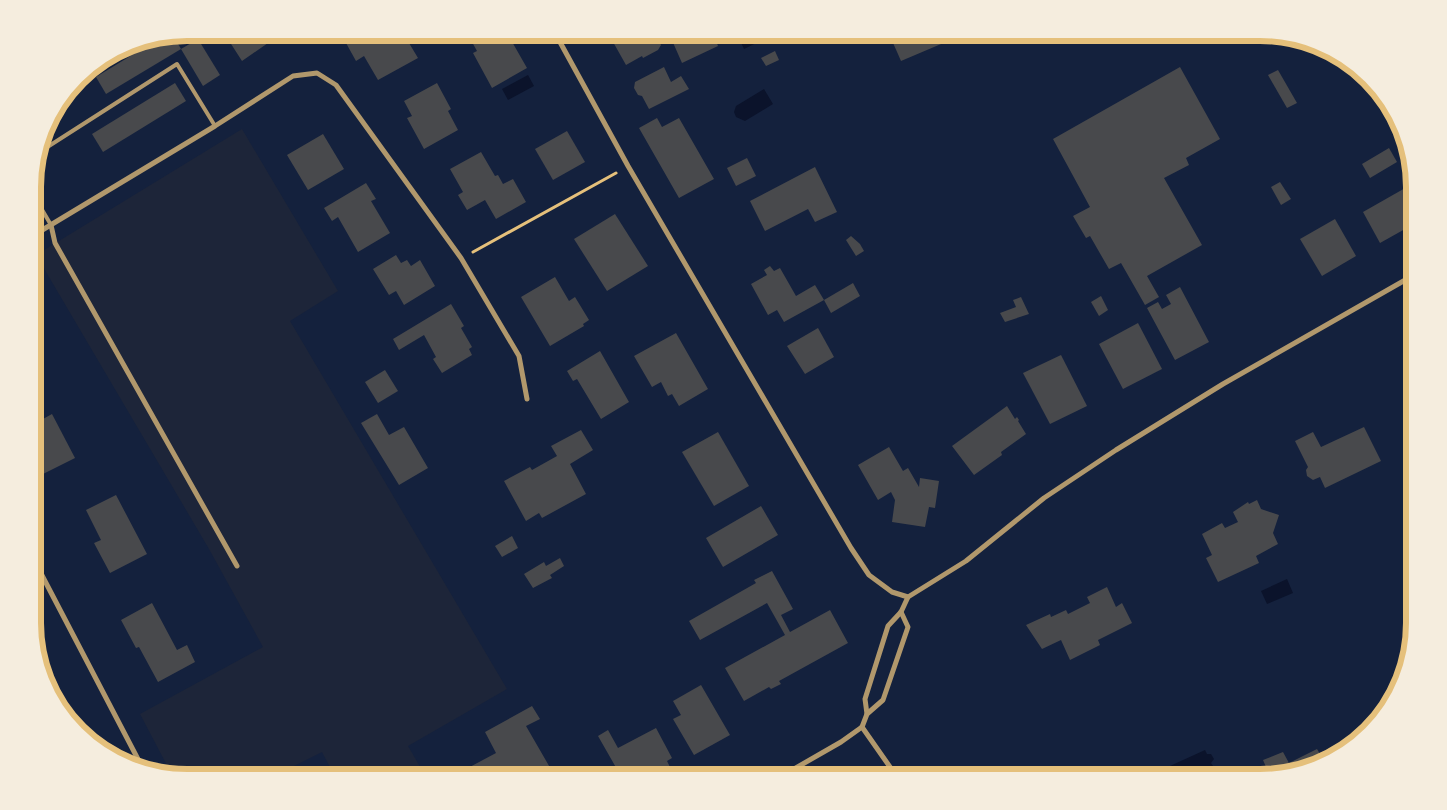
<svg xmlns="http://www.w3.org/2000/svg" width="1447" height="810" viewBox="0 0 1447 810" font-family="'Alegreya Sans',sans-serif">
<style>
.green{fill:#1d2539}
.water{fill:#0b132b}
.building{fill:#48494c}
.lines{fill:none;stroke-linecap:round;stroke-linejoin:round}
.path{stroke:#e5c07b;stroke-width:3}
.service{stroke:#b1986c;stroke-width:4}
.minor{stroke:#b1986c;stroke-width:5}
.rim{fill:none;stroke:#e5c07b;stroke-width:6}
</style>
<rect width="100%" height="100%" fill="#14213d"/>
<!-- green -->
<polygon class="green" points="242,129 338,291 290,321 507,689 408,746 426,777 335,777 322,752 272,777 186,777 171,773 140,714 263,647 209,549 36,255"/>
<!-- water -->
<g class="water">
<polygon points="740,33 772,33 773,35 744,49 737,34"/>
<polygon points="528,75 534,86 508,100 502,89"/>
<polygon points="764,89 773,104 745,121 736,117 734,112 736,106"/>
<polygon points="1287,579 1293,593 1267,604 1261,591"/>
<polygon points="1205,750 1207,754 1211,754 1214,759 1211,763 1213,766 1189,777 1175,777 1170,766"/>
</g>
<!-- building -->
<g class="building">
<polygon points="224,33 296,33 282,42 277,34 266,41 268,43 242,61"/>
<polygon points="343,33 403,33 418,58 378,80 364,56 356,61 341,34"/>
<polygon points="467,33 507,33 527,68 492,88 473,53 477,51"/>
<polygon points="608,33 649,33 653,39 657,38 661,45 658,50 643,58 642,56 626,65"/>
<polygon points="683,33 693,33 697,41 713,33 718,46 682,63 671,38"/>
<polygon points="899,33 967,33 901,61 890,36"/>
<polygon points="173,35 181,49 106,94 96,77 160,38"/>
<polygon points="198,39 220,75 203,86 181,49"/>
<polygon points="775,51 779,60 766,66 761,58"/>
<polygon points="664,67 671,82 681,76 689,89 649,109 642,96 638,95 634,88 635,82"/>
<polygon points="1180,67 1220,139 1186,158 1189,165 1164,178 1202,245 1147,276 1159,297 1145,305 1121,263 1109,269 1090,236 1086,238 1073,216 1090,207 1053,139"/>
<polygon points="1278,70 1297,103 1287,108 1268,75"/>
<polygon points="175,83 186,101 103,152 92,134"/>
<polygon points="437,83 451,109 448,111 458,130 424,149 407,118 412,116 404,101"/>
<polygon points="657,118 662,127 679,118 714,179 679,198 639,128"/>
<polygon points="567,131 585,162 553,180 535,149"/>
<polygon points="323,134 344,169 308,190 287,155"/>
<polygon points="1389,148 1397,162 1370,178 1362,164"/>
<polygon points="481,152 495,176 498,175 503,184 513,179 526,202 496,219 485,200 467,210 458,195 463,192 450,169"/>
<polygon points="747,158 756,176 736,186 727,168"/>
<polygon points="815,167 837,212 815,222 808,209 765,231 750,201"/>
<polygon points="1280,182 1291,199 1281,205 1271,187"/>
<polygon points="366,183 376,199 371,201 390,233 358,252 338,217 332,221 324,208"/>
<polygon points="1414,183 1414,224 1380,243 1363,212"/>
<polygon points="615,214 648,266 607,291 574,239"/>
<polygon points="1335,219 1356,256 1322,276 1300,239"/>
<polygon points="851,236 860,244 864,251 856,256 846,240"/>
<polygon points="396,255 401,263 407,260 411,266 420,260 435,286 404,305 396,291 389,295 373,269"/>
<polygon points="770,266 774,271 780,268 796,296 815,285 824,300 784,322 777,310 768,315 751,284 767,275 764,270"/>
<polygon points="555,277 569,301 575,297 589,320 583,324 584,326 550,346 521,297"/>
<polygon points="853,283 860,296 831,313 824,300"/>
<polygon points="1180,287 1209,342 1175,360 1147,308 1158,302 1162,309 1171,304 1166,295"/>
<polygon points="1101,296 1108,310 1099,316 1091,302"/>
<polygon points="1021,297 1029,314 1005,322 1000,313 1016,307 1013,300"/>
<polygon points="451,304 464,326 461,328 472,347 469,349 472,355 442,373 433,359 436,357 424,335 399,350 393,339"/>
<polygon points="1138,323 1162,369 1123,389 1099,344"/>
<polygon points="818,328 834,357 805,374 787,346"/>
<polygon points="676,333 708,389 679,406 672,394 668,396 661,382 652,387 634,356"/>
<polygon points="34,348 43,366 34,371"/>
<polygon points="600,351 629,402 601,419 577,379 573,381 567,371"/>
<polygon points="1061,355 1087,406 1050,424 1023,373"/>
<polygon points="385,370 398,391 378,403 365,382"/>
<polygon points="1007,406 1015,419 1017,417 1019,420 1018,421 1026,434 1001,452 1002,455 974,475 952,446"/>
<polygon points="52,414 75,458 37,477 34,470 34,424"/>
<polygon points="377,414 389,435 404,427 428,468 399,485 361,423"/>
<polygon points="1364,427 1381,461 1325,488 1320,477 1313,480 1307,476 1306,470 1308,467 1295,441 1313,432 1321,447"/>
<polygon points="581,430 593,450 570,464 586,494 542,518 539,513 526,521 504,481 530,467 532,470 557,456 551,446"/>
<polygon points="718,432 749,486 714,506 682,452"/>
<polygon points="889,447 903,471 908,468 919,487 920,478 939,481 935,508 929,507 925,527 892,522 895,500 891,492 878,500 858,465"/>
<polygon points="116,495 147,554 110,573 94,543 101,540 86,510"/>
<polygon points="1257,500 1261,509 1279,515 1273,533 1278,544 1256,556 1259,563 1218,582 1206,558 1212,555 1202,534 1222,523 1225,528 1238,522 1233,512 1248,502 1249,504"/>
<polygon points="761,506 778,535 723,567 706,538"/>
<polygon points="512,536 518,548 502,557 495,546"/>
<polygon points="560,558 564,566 550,575 552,578 533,588 524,574 544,562 546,566"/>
<polygon points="772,571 793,609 781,615 790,632 830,610 848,643 779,681 781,684 771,689 769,687 744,701 725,668 785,635 767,603 700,640 689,621 756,583 754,580"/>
<polygon points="1107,587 1116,607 1122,603 1132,623 1098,640 1100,645 1070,660 1061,640 1042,649 1026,625 1050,614 1051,617 1066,610 1068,614 1090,603 1087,597"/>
<polygon points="152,603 177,650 187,645 195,662 158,682 139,647 136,648 121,620"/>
<polygon points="701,685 730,735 694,755 673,719 681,715 673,701"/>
<polygon points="532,706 540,719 526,726 552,771 539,777 451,777 496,753 485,732"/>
<polygon points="656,728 672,758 667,761 675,777 633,777 627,766 618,771 598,736 608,730 618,748"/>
<polygon points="1317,749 1323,759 1287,771 1285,767 1269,774 1263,760 1283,752 1289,763"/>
<polygon points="617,770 621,777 604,777"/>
</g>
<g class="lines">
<!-- path -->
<polyline class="path" points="473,252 616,173"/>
<!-- service -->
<g class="service">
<polyline points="38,153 177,64 215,126"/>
<polyline points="34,196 51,225"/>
</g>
<!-- minor -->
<g class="minor">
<polyline points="555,33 628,166 851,548 869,575 892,592 908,597"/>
<polyline points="51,225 55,243 237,566"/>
<polyline points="34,235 215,126 293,76 317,73 336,85 461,258 519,356 527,399"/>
<polyline points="34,560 141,765"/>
<polyline points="867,714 865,699 888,626 901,612 908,597 966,561 1044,498 1116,450 1223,384 1414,275"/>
<polyline points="862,727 867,714 883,700 908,627 901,612"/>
<polyline points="862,727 897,777"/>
<polyline points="780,777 841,742 862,727"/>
</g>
</g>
<!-- crop -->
<path d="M0 0H1447V810H0ZM187 41H1260A146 146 0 0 1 1406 187V623A146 146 0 0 1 1260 769H187A146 146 0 0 1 41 623V187A146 146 0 0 1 187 41Z" fill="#f5edde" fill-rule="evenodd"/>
<path class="rim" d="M187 41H1260A146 146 0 0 1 1406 187V623A146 146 0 0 1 1260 769H187A146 146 0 0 1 41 623V187A146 146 0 0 1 187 41Z"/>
</svg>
